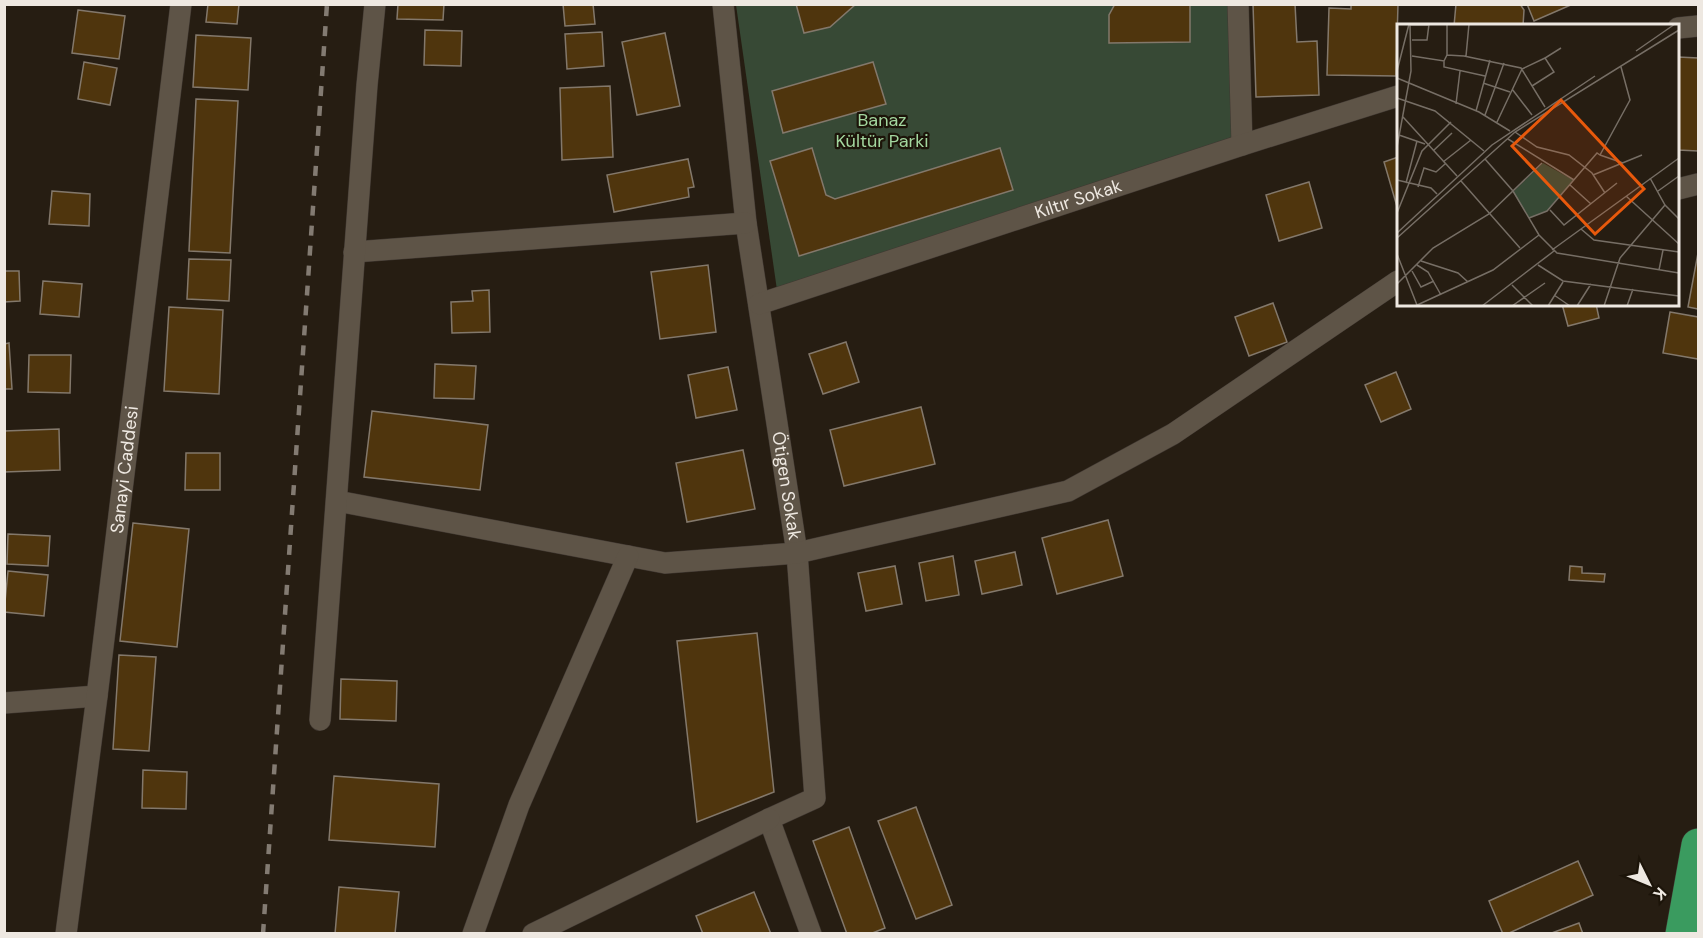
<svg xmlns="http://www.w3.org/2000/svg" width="1703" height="938" viewBox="0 0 1703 938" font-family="'DM Sans',sans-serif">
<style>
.green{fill:#374935}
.building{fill:#4f350d;stroke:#83786b;stroke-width:1.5}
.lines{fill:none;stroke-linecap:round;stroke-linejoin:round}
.street-casing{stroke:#403832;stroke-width:22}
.highway-casing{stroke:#403832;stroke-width:34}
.street{stroke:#5e5447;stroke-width:21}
.highway{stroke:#3a9b5f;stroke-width:33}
.rail{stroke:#837b72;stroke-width:4.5;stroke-dasharray:10 10;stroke-linecap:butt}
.labels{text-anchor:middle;stroke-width:4.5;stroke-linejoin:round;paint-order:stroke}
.park-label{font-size:18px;fill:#a3d79f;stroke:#1c1409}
.street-label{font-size:18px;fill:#eee8e1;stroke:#1c1409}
.inset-road{fill:none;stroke:#766e65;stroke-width:1.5}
.view{fill:#e8590c;fill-opacity:0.15;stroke:#e8590c;stroke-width:3}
.inset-edge{fill:none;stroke:#eee8e1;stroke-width:3}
</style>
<rect width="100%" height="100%" fill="#261d12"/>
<!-- green -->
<polygon class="green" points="736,5 1233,5 1235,147 778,297"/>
<!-- building -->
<g class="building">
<polygon points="208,4 239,4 237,24 206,22"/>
<polygon points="398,4 444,4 443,20 397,19"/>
<polygon points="563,4 593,4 595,24 565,26"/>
<polygon points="796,4 856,4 830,27 804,33"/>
<polygon points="1115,4 1190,4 1190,42 1109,43 1109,15"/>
<polygon points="1253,4 1295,4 1297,42 1317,41 1319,95 1256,97"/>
<polygon points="1351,4 1398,4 1396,76 1327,75 1329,8 1351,9"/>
<polygon points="1456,4 1520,4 1524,10 1523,26 1454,26"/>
<polygon points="1527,4 1573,4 1534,21"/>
<polygon points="78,10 125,16 119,59 72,53"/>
<polygon points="425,30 462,31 461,66 424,65"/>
<polygon points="602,32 604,66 567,69 565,34"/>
<polygon points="665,33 680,106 637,115 622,42"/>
<polygon points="196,35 251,38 248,90 193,87"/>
<polygon points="1678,57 1698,58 1698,151 1678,150"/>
<polygon points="84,62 117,68 110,105 78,99"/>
<polygon points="873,62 886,104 783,133 772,91"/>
<polygon points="610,86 613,157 562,160 560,88"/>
<polygon points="196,99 238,101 230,253 189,251"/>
<polygon points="812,148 826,195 835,199 1000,148 1013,190 799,256 770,161"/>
<polygon points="1398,157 1398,210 1384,162"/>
<polygon points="688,159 694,187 688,188 689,197 614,212 607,175"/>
<polygon points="1309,182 1322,228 1279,241 1266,195"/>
<polygon points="52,191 90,194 89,226 49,224"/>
<polygon points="1698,253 1698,309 1688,307"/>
<polygon points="189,259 231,260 229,301 187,299"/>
<polygon points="708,265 716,332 660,339 651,272"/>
<polygon points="4,271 19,271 20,301 4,302"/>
<polygon points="43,281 82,284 79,317 40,314"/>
<polygon points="489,290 490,332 452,333 451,302 473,301 472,291"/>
<polygon points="1273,303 1287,342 1249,356 1235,317"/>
<polygon points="1562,304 1596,304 1599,318 1568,326"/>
<polygon points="169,307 223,310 219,394 164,391"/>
<polygon points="1670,312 1698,317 1698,359 1663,353"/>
<polygon points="846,342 859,382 823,394 809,354"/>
<polygon points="9,343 12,389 4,389 4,344"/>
<polygon points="29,355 71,355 70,393 28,392"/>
<polygon points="435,364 476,366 474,399 434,398"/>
<polygon points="728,367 737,410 696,418 688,375"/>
<polygon points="1396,372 1411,409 1381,422 1365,385"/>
<polygon points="921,407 935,464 844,486 830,430"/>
<polygon points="372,411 488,425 480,490 364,477"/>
<polygon points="59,429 60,470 4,472 4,431"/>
<polygon points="743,450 755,509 687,522 676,463"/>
<polygon points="186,453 220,453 220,490 185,490"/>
<polygon points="1108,520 1123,576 1057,594 1042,538"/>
<polygon points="133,523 189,529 177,647 120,641"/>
<polygon points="8,534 50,536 48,566 7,564"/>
<polygon points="1015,552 1022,585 982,594 975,561"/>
<polygon points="953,556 959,595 926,601 919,563"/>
<polygon points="895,566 902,604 866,611 858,573"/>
<polygon points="1570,566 1582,567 1582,573 1605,574 1604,582 1569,580"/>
<polygon points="8,571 48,575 44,616 4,612"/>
<polygon points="757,633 774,792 697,822 677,641"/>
<polygon points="119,655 156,657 149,751 113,749"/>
<polygon points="341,679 397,681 396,721 340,719"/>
<polygon points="143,770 187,772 186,809 142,808"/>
<polygon points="334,776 439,784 435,847 329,840"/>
<polygon points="916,807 952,905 916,919 878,821"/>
<polygon points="849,827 885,928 870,934 847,934 813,841"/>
<polygon points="1578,861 1593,895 1507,934 1503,934 1489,901"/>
<polygon points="339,887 399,892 395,934 335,934"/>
<polygon points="754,892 771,934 703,934 696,916"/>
<polygon points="1579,923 1583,934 1549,934"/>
</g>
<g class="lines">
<!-- street casing -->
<g class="street-casing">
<g id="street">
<path id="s1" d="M723,4L746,223L797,553L815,798L769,819L811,934"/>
<polyline points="1238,4 1242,145"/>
<polyline points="1678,28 1698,26"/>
<polyline points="1678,189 1698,184"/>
<polyline points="354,252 746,223"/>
<path id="s2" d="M759,304L1242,145L1398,96"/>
<polyline points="337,501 665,563 797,553 1068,491 1173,434 1398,281"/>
<polyline points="4,703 97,696"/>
<polyline points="320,720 367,85 375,4"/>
<path id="s3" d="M66,934L97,696L181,4"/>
<polyline points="473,934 519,805 628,556"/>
<polyline points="533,934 769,819"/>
</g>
</g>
<!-- highway casing -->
<g class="highway-casing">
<polyline id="highway" points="1682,934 1698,845"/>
</g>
<!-- street -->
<use href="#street" class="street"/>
<!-- highway -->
<use href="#highway" class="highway"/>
<!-- rail -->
<polyline class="rail" points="263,934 327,4"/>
</g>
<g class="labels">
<!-- park labels -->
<g class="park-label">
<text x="882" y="126">Banaz<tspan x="882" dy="21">Kültür Parki</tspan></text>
</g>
<!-- street labels -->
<g class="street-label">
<text dy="6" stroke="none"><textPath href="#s2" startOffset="336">Kıltır Sokak</textPath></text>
<text dy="6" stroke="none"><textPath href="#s3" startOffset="468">Sanayi Caddesi</textPath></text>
<text dy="6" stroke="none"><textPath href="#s1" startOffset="486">Ötigen Sokak</textPath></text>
</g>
</g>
<!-- overview -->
<g transform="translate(1397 24)">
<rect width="282" height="282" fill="#261d12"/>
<path d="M146,139L176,156L150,187L132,194L116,168Z" fill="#374935"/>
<path class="inset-road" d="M50,0V31M13,1H32M15,16H30L32,0M239,27L278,0M15,32L47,37L50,31L67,32L124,44L148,83M69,32L72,0M47,37V43L88,52M0,47L12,0M0,54L82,88L113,107M86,59L113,68M135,62L157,48L148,34L164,24M115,65L135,91M0,74L38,87L87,127M59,80L63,47M79,87L93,36M88,91L107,39M6,93L60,152M100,98L125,45L148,34M118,108L140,123L172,131L195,149L208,169M2,111L28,120M111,115L177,156M0,123L14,47L13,0M36,127L55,109M203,131L226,139M88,135L116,167L142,211L160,229L282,249M46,138L74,116M196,151L245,131M253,154L268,181L282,195M0,156L34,164L40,170M64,157L123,224M9,159L20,117M173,161L194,180M21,163L27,144L39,148L48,140M261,167L282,152M229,172L282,220M153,186L167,201L220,159M0,189L25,127L54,98M132,194L150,187L200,129L203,131L233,76L224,43M184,205L197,216L282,228M0,209L95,121L198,52M0,214L118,108L282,6M155,226L282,134M0,230L20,281M24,237L61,249L71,258M20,241L31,248L44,271M141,241L166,257L282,272M262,246L266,226M15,247L24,263L37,257M0,260L36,224L92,190L145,139M115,261L136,282M157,271L173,282M18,282L96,246L142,211M85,282L157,227M115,282L148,259M151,282L166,258M180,282L194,260M207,282L223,234L268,181M230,282L236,265"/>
<path class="view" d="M164,76L247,165L198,210L115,122Z"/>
<rect width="282" height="282" class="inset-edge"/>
</g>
<!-- border -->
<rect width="1703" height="938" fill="none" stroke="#eee8e1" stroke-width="12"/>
<!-- north arrow -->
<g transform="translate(1649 884) rotate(133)" stroke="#1c1409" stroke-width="4.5" paint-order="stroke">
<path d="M0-4.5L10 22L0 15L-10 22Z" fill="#eee8e1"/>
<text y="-9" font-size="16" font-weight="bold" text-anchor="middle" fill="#eee8e1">K</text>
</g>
</svg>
